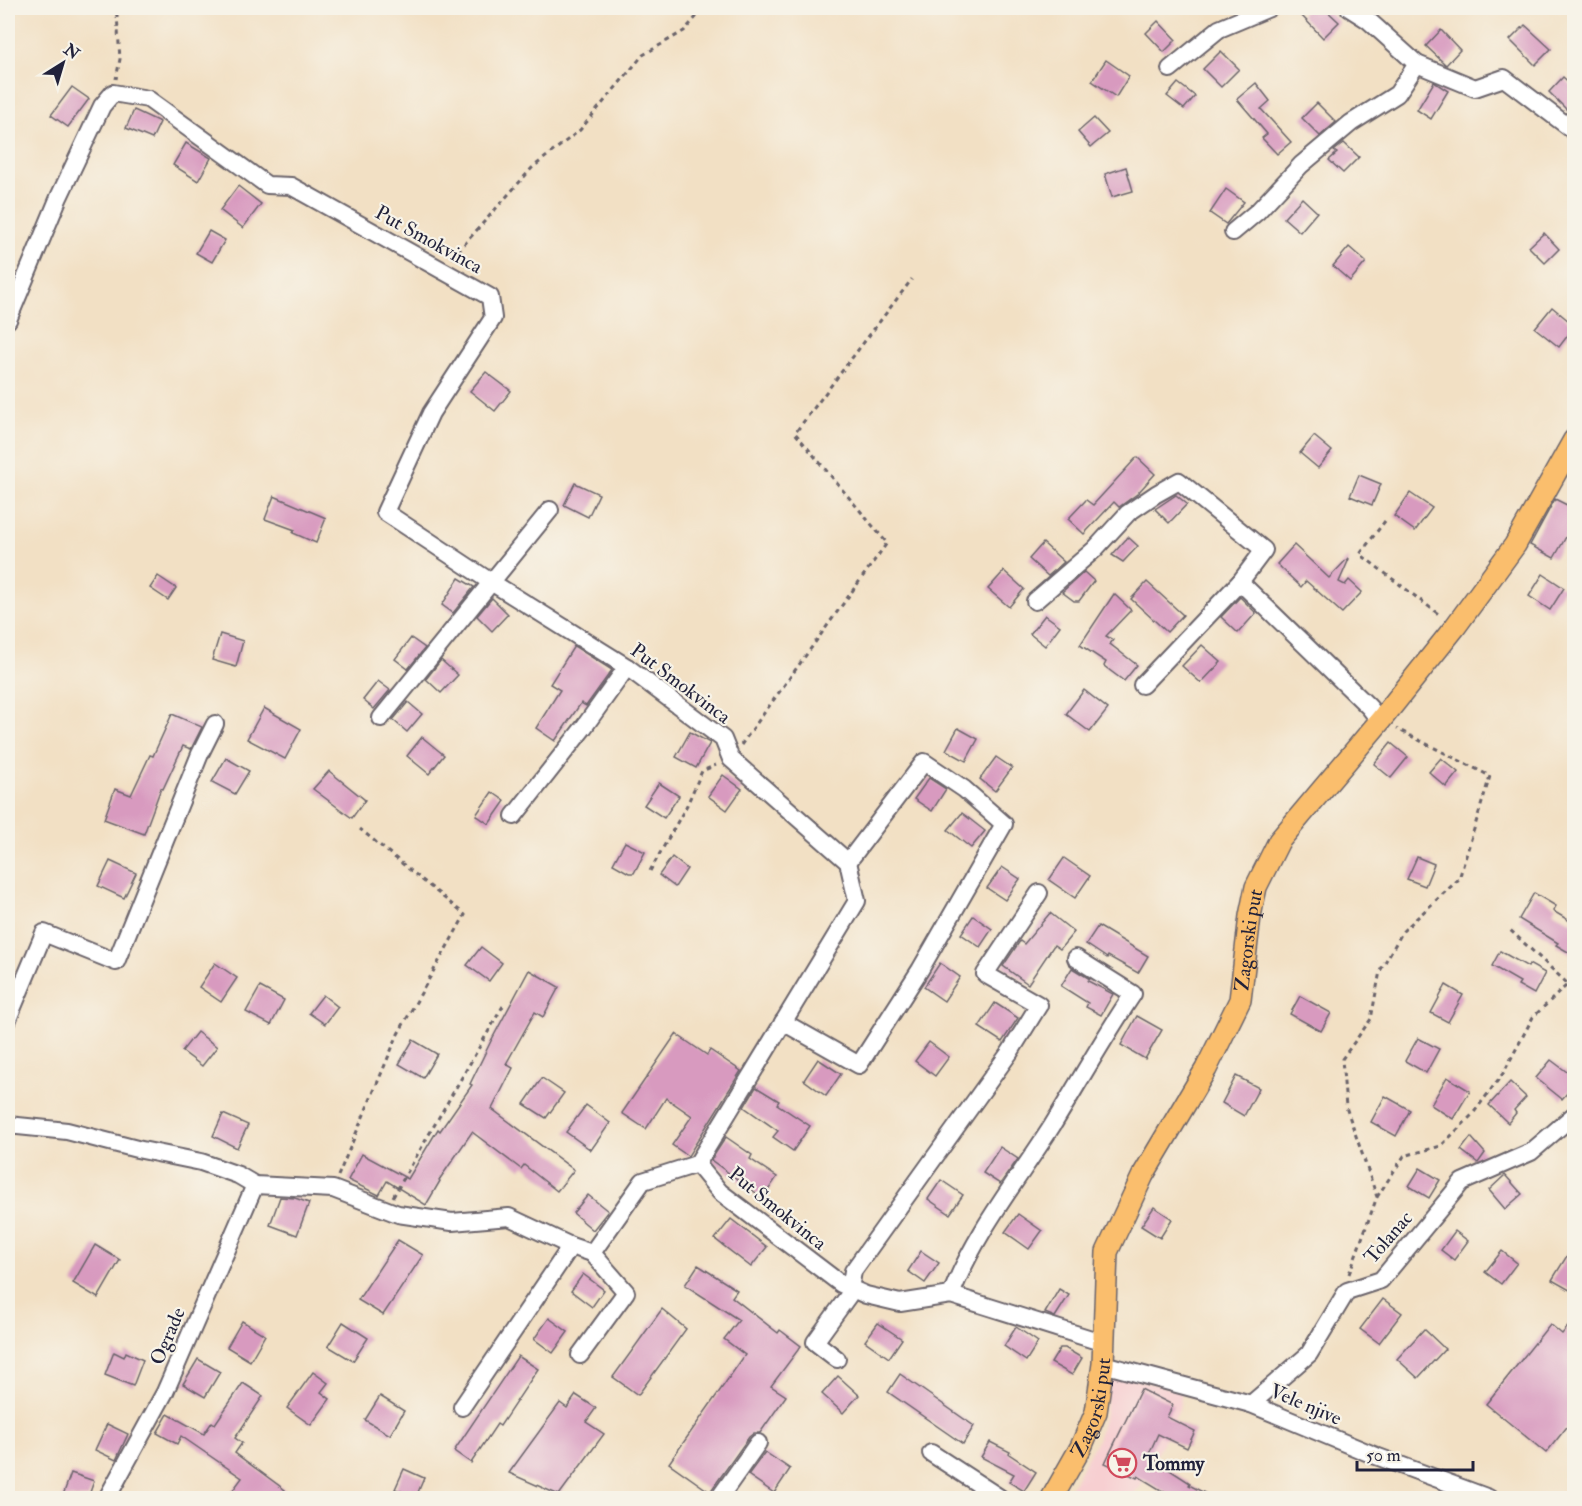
<svg xmlns="http://www.w3.org/2000/svg" width="1582" height="1506" viewBox="0 0 1582 1506" font-family="'IM FELL Double Pica',serif">
<style>
.built{fill:#f7cfd1}
.building{fill:#d89abf}
.lines{fill:none;stroke-linecap:round;stroke-linejoin:round}
.minor-casing{stroke:#6b646b;stroke-width:20}
.major-casing{stroke:#6b646b;stroke-width:24}
.path{stroke:#6b646b;stroke-width:3;stroke-dasharray:4.5 4.5;stroke-linecap:butt}
.minor{stroke:#fff;stroke-width:16}
.major{stroke:#fabe6d;stroke-width:21}
.labels{text-anchor:middle;stroke-width:4.5;stroke-linejoin:round;paint-order:stroke}
.street-label{font-size:20px;fill:#22223b;stroke:#f7f3e8}
.poi-label{font-size:20px;font-weight:bold;fill:#22223b;stroke:#f7f3e8;text-anchor:start}
</style>
<rect width="100%" height="100%" fill="#f7f3e8"/>
<filter id="ink" filterUnits="userSpaceOnUse"><feTurbulence type="fractalNoise" baseFrequency=".0167" numOctaves="2"/><feDisplacementMap in="SourceGraphic" scale="12" xChannelSelector="R" yChannelSelector="G"/><feConvolveMatrix kernelMatrix="1 2 1 2 8 2 1 2 1" color-interpolation-filters="sRGB"/></filter>
<filter id="wash" filterUnits="userSpaceOnUse"><feTurbulence type="fractalNoise" baseFrequency=".008" numOctaves="4" result="noise"/><feDisplacementMap in="SourceGraphic" scale="24" xChannelSelector="R" yChannelSelector="G"/><feGaussianBlur stdDeviation="1.35" result="paint"/><feColorMatrix in="noise" values="0 0 0 0 0 0 0 0 0 0 0 0 0 0 0 0 0 1.4 0 .05"/><feComposite in="paint" operator="in"/></filter>
<g filter="url(#wash)">
<rect width="100%" height="100%" fill="#f2e0c4"/>
<!-- built -->
<polygon class="built" points="1109,1373 1182,1391 1179,1409 1141,1484 1131,1498 1082,1498 1069,1490 1097,1440 1105,1413"/>
<g id="blocks">
<!-- building -->
<g class="building">
<polygon points="1308,8 1324,8 1339,22 1323,38 1301,15"/>
<polygon points="1158,21 1176,40 1164,52 1146,33"/>
<polygon points="1525,25 1551,49 1535,65 1510,40"/>
<polygon points="1441,30 1460,50 1446,65 1426,46"/>
<polygon points="1221,51 1239,69 1221,87 1203,69"/>
<polygon points="1106,60 1129,76 1116,97 1092,81"/>
<polygon points="1563,77 1575,88 1575,105 1568,111 1549,92"/>
<polygon points="1434,82 1448,91 1431,119 1417,110"/>
<polygon points="1178,83 1195,96 1184,109 1167,96"/>
<polygon points="1256,83 1270,101 1261,109 1291,142 1277,154 1262,138 1267,134 1237,99"/>
<polygon points="72,87 89,99 68,127 51,115"/>
<polygon points="1317,103 1336,122 1320,136 1302,118"/>
<polygon points="134,110 160,122 152,139 126,128"/>
<polygon points="1094,118 1108,133 1091,147 1078,132"/>
<polygon points="186,143 211,158 198,181 173,165"/>
<polygon points="1344,143 1359,157 1343,173 1329,160 1337,153 1334,151"/>
<polygon points="1126,167 1133,191 1112,197 1105,174"/>
<polygon points="238,186 261,204 243,228 220,210"/>
<polygon points="1226,189 1244,202 1226,224 1210,213"/>
<polygon points="1302,198 1317,212 1300,232 1284,218"/>
<polygon points="209,231 225,240 212,262 196,253"/>
<polygon points="1544,233 1559,249 1545,263 1529,247"/>
<polygon points="1349,247 1366,262 1350,281 1333,266"/>
<polygon points="1552,307 1575,326 1559,347 1535,328"/>
<polygon points="486,372 511,391 495,411 470,391"/>
<polygon points="1314,436 1332,451 1318,468 1300,453"/>
<polygon points="1137,457 1155,474 1137,494 1119,507 1114,502 1084,534 1068,519 1086,500 1093,505"/>
<polygon points="1359,475 1381,484 1372,505 1350,496"/>
<polygon points="575,483 599,494 588,517 564,505"/>
<polygon points="1410,493 1432,508 1415,531 1394,516"/>
<polygon points="1176,495 1187,504 1169,523 1155,509"/>
<polygon points="274,496 326,518 316,543 293,533 295,530 265,519"/>
<polygon points="1555,499 1575,509 1575,521 1554,558 1530,545"/>
<polygon points="1128,537 1138,546 1123,562 1112,555"/>
<polygon points="1043,543 1064,562 1048,576 1029,559"/>
<polygon points="1294,545 1329,578 1348,558 1349,559 1339,582 1345,585 1349,580 1362,592 1342,613 1306,581 1301,587 1277,564"/>
<polygon points="1004,571 1024,589 1009,607 988,589"/>
<polygon points="1084,572 1094,581 1079,601 1074,601 1062,592"/>
<polygon points="1543,574 1564,588 1550,610 1529,596"/>
<polygon points="158,576 176,588 168,600 150,588"/>
<polygon points="459,578 474,587 453,613 442,605"/>
<polygon points="1147,582 1183,615 1167,632 1131,599"/>
<polygon points="1114,594 1131,610 1106,636 1113,640 1110,644 1137,665 1124,681 1104,666 1106,662 1080,645"/>
<polygon points="1240,597 1256,613 1238,633 1221,617"/>
<polygon points="492,598 508,614 492,631 477,616"/>
<polygon points="1045,615 1060,626 1045,646 1030,634"/>
<polygon points="220,634 243,641 236,667 212,660"/>
<polygon points="411,638 425,648 408,669 395,659"/>
<polygon points="1202,645 1221,662 1201,683 1182,666"/>
<polygon points="574,646 612,670 586,706 581,703 555,741 536,728 560,690 550,684"/>
<polygon points="441,660 458,675 441,693 426,679"/>
<polygon points="378,681 390,690 374,709 363,700"/>
<polygon points="1084,690 1108,709 1090,732 1066,714"/>
<polygon points="408,702 422,714 407,732 393,720"/>
<polygon points="264,708 301,729 285,759 247,739"/>
<polygon points="172,714 202,727 191,749 183,746 163,789 161,788 144,834 104,819 115,789 131,795 150,755 153,756"/>
<polygon points="958,728 978,739 966,761 946,750"/>
<polygon points="690,732 710,743 696,768 676,757"/>
<polygon points="422,737 444,755 429,774 407,756"/>
<polygon points="1391,743 1408,757 1391,778 1374,764"/>
<polygon points="996,757 1012,768 995,791 980,779"/>
<polygon points="226,758 249,771 235,794 212,782"/>
<polygon points="1441,758 1458,772 1446,787 1429,772"/>
<polygon points="329,771 365,800 352,818 313,789"/>
<polygon points="723,775 742,789 727,810 708,796"/>
<polygon points="929,778 946,789 932,811 914,799"/>
<polygon points="659,783 679,796 664,818 644,805"/>
<polygon points="492,792 505,801 489,824 476,815"/>
<polygon points="962,813 985,831 971,848 948,830"/>
<polygon points="625,842 645,852 634,873 629,873 613,864"/>
<polygon points="672,857 687,869 675,887 659,875"/>
<polygon points="1417,857 1434,864 1425,886 1407,879"/>
<polygon points="1064,858 1090,876 1075,898 1049,880"/>
<polygon points="110,861 136,873 124,898 98,886"/>
<polygon points="1002,867 1020,879 1005,900 987,888"/>
<polygon points="1534,893 1556,906 1553,911 1575,924 1575,956 1556,945 1558,943 1519,919"/>
<polygon points="1050,913 1074,932 1060,949 1054,945 1028,984 1003,966 1020,941 1024,944"/>
<polygon points="973,916 992,929 980,947 961,934"/>
<polygon points="1098,926 1148,956 1138,973 1108,956 1107,958 1086,944"/>
<polygon points="481,947 502,963 489,981 467,965"/>
<polygon points="1500,951 1528,967 1529,964 1545,973 1534,994 1518,985 1520,982 1492,966"/>
<polygon points="215,963 237,978 221,1002 199,987"/>
<polygon points="940,963 960,977 944,1001 924,987"/>
<polygon points="1072,968 1090,979 1088,981 1113,994 1101,1015 1086,1007 1088,1003 1061,986"/>
<polygon points="529,970 559,987 543,1017 535,1012 506,1064 513,1068 492,1109 574,1170 557,1191 524,1165 521,1169 472,1132 439,1180 440,1181 426,1205 387,1181 379,1195 348,1180 362,1154 408,1179 438,1129 440,1131 472,1085 470,1084 491,1041"/>
<polygon points="1446,985 1463,995 1448,1022 1431,1013"/>
<polygon points="260,987 284,1000 271,1025 246,1012"/>
<polygon points="323,995 338,1007 325,1024 309,1013"/>
<polygon points="1300,996 1331,1013 1321,1031 1290,1014"/>
<polygon points="995,1003 1018,1018 1002,1042 979,1027"/>
<polygon points="1137,1016 1162,1030 1145,1059 1121,1045"/>
<polygon points="197,1032 217,1047 202,1066 182,1051"/>
<polygon points="676,1034 707,1055 710,1050 741,1071 688,1156 672,1145 692,1116 666,1098 646,1129 622,1113"/>
<polygon points="1418,1038 1439,1049 1426,1073 1405,1061"/>
<polygon points="413,1040 437,1054 423,1078 399,1064"/>
<polygon points="929,1042 949,1057 935,1076 915,1061"/>
<polygon points="818,1059 841,1074 826,1096 804,1080"/>
<polygon points="1551,1060 1575,1078 1575,1084 1562,1099 1536,1078"/>
<polygon points="1236,1076 1259,1088 1244,1116 1222,1103"/>
<polygon points="1447,1077 1470,1091 1453,1119 1431,1105"/>
<polygon points="542,1078 564,1093 546,1118 524,1104"/>
<polygon points="1510,1082 1526,1097 1514,1110 1516,1113 1508,1123 1489,1105"/>
<polygon points="756,1087 779,1101 777,1104 810,1126 793,1151 773,1137 778,1131 744,1107"/>
<polygon points="1385,1096 1410,1110 1396,1136 1371,1122"/>
<polygon points="586,1105 610,1123 591,1150 566,1132"/>
<polygon points="223,1114 248,1125 237,1148 213,1136"/>
<polygon points="726,1137 752,1155 750,1159 777,1177 763,1198 711,1160"/>
<polygon points="1471,1137 1485,1153 1478,1163 1461,1150"/>
<polygon points="1000,1147 1018,1159 1000,1184 983,1173"/>
<polygon points="1420,1168 1440,1180 1429,1198 1409,1186"/>
<polygon points="1505,1175 1522,1194 1505,1209 1489,1190"/>
<polygon points="941,1180 963,1195 950,1214 928,1199"/>
<polygon points="588,1195 608,1211 593,1230 573,1213"/>
<polygon points="280,1197 295,1198 309,1203 297,1235 270,1225"/>
<polygon points="1154,1207 1172,1219 1160,1238 1141,1226"/>
<polygon points="1018,1214 1042,1231 1029,1249 1005,1232"/>
<polygon points="731,1219 767,1247 751,1267 715,1239"/>
<polygon points="1455,1231 1468,1241 1454,1260 1441,1250"/>
<polygon points="398,1240 423,1255 383,1315 358,1300"/>
<polygon points="1575,1243 1575,1293 1552,1280"/>
<polygon points="95,1245 120,1260 98,1298 73,1283"/>
<polygon points="921,1251 939,1263 925,1283 908,1271"/>
<polygon points="1502,1251 1517,1263 1501,1284 1485,1272"/>
<polygon points="698,1265 737,1290 732,1297 778,1333 780,1330 801,1346 771,1386 786,1396 760,1433 754,1433 749,1437 710,1492 669,1463 745,1355 724,1339 739,1320 685,1285"/>
<polygon points="583,1274 604,1290 592,1307 571,1291"/>
<polygon points="1059,1289 1069,1295 1055,1317 1045,1313"/>
<polygon points="1383,1299 1402,1313 1379,1343 1360,1329"/>
<polygon points="662,1309 686,1329 638,1395 613,1377"/>
<polygon points="549,1318 568,1332 553,1353 534,1339"/>
<polygon points="1575,1318 1575,1417 1546,1453 1486,1404 1550,1324 1562,1334"/>
<polygon points="242,1321 265,1335 250,1361 227,1347"/>
<polygon points="343,1322 368,1338 353,1361 328,1346"/>
<polygon points="878,1323 902,1339 889,1358 865,1341"/>
<polygon points="1016,1327 1038,1342 1026,1361 1004,1346"/>
<polygon points="1424,1329 1445,1349 1418,1378 1397,1359"/>
<polygon points="1060,1348 1065,1348 1082,1358 1072,1375 1051,1363"/>
<polygon points="114,1352 124,1357 126,1352 143,1360 133,1386 105,1375"/>
<polygon points="518,1356 538,1369 500,1426 497,1424 471,1463 454,1451"/>
<polygon points="198,1359 220,1372 205,1397 183,1384"/>
<polygon points="313,1372 328,1383 321,1392 330,1399 311,1425 287,1408"/>
<polygon points="900,1374 974,1426 963,1444 888,1392"/>
<polygon points="838,1376 859,1395 843,1413 822,1394"/>
<polygon points="243,1383 263,1396 235,1438 242,1443 235,1453 285,1490 279,1498 227,1498 242,1478 181,1436 177,1444 157,1433 168,1414 204,1434 212,1422 215,1424"/>
<polygon points="1141,1389 1173,1405 1167,1417 1195,1431 1187,1448 1158,1434 1148,1456 1190,1483 1189,1485 1214,1498 1174,1498 1138,1476 1137,1478 1105,1463"/>
<polygon points="576,1395 596,1408 586,1422 604,1434 559,1495 509,1473 560,1403 567,1408"/>
<polygon points="380,1396 404,1411 390,1435 365,1420"/>
<polygon points="107,1424 128,1434 116,1460 95,1450"/>
<polygon points="990,1442 1010,1452 1009,1454 1036,1472 1024,1491 1009,1482 1014,1474 981,1457"/>
<polygon points="765,1452 790,1469 774,1493 748,1475"/>
<polygon points="404,1469 424,1478 416,1497 395,1489"/>
<polygon points="71,1473 94,1481 88,1498 62,1498"/>
</g>
</g>
</g>
<g filter="url(#ink)">
<use href="#blocks" fill-opacity="0" stroke="#6b646b" stroke-width="1.5"/>
<g class="lines">
<!-- minor casing -->
<g class="minor-casing">
<g id="minor">
<polyline points="1349,8 1368,20 1417,64 1475,88 1504,78 1574,131"/>
<polyline points="1170,69 1219,29 1269,8"/>
<polyline points="1233,232 1258,211 1301,165 1351,123 1397,94 1417,64"/>
<polyline points="8,320 59,197 102,106 113,93 148,99 267,185 291,186 490,297 493,318 431,413 385,512 491,582 627,667 723,739 731,759 848,862 857,901 697,1164"/>
<polyline points="1035,601 1095,549 1128,513 1156,494 1179,481 1264,550 1240,582"/>
<polyline points="1142,685 1240,582 1369,707 1380,721"/>
<polyline points="381,718 550,510"/>
<polyline points="514,816 584,727 627,667"/>
<polyline points="8,1019 44,933 116,962 200,754 215,724"/>
<polyline points="783,1022 859,1065 920,970 1004,824 964,789 924,762 848,862"/>
<polyline points="8,1125 67,1131 137,1149 201,1162 238,1175 255,1185 333,1189 398,1214 452,1222 509,1217 571,1246 592,1253 643,1181 697,1164"/>
<polyline points="697,1164 720,1192 841,1284 866,1295 900,1303 951,1295 1104,1343"/>
<path d="M951,1295C974,1234 1017,1181 1052,1126C1079,1082 1104,1037 1133,994L1076,958"/>
<polyline points="580,1355 626,1292 592,1253"/>
<polyline points="837,1359 815,1342 849,1295 853,1271 1010,1052 1039,1005 985,974 1039,893"/>
<polyline points="1103,1364 1251,1404 1376,1456 1489,1498"/>
<polyline points="1251,1404 1309,1354 1347,1291 1381,1280 1462,1182 1531,1152 1574,1115"/>
<polyline points="462,1407 571,1246"/>
<polyline points="931,1453 1000,1498"/>
<polyline points="107,1498 165,1392 255,1185"/>
<polyline points="719,1498 758,1443"/>
</g>
</g>
<!-- major casing -->
<g class="major-casing">
<g id="major">
<path id="s1" d="M1052,1498L1081,1447L1096,1412L1103,1364L1107,1252L1143,1175L1206,1069L1240,1000L1250,916L1256,887L1279,841L1380,721L1455,627L1515,545L1574,440"/>
</g>
</g>
<!-- path -->
<g class="path">
<polyline points="109,8 117,15 120,59 116,79"/>
<polyline points="452,258 532,168 580,130 643,55 684,31 704,8"/>
<polyline points="1385,521 1360,554 1441,616"/>
<polyline points="741,745 887,543 795,433 912,279"/>
<polyline points="650,871 687,805 702,771 716,765"/>
<polyline points="338,1176 398,1034 465,915 360,829"/>
<polyline points="393,1197 503,1006"/>
<polyline points="1377,1197 1404,1156 1441,1146 1472,1115 1504,1072 1533,1017 1568,984 1508,928"/>
<polyline points="1349,1274 1377,1197 1346,1107 1342,1059 1371,1019 1380,971 1403,931 1459,879 1490,776 1397,729"/>
</g>
<!-- minor -->
<use href="#minor" class="minor"/>
<!-- major -->
<use href="#major" class="major"/>
</g>
</g>
<!-- icons -->
<defs>
<g id="supermarket-ring" transform="scale(1.5)"><circle r="9.5" fill="#f7f3e8" stroke="#d1495b" stroke-width="1.5"/><path d="M-6-5.5h2.5l.6 2H6L4.5 2H-2.5L-4.4-4H-6ZM-1.5 3.2a1.3 1.3 0 1 0 .1 0ZM3 3.2a1.3 1.3 0 1 0 .1 0Z" fill="#d1495b"/></g>
</defs>
<g fill-rule="evenodd">
<use href="#supermarket-ring" x="1122" y="1463"/>
</g>
<g class="labels">
<!-- street labels -->
<g class="street-label">
<text transform="translate(429 239) rotate(29)" y="7">Put Smokvinca</text>
<text transform="translate(681 683) rotate(37)" y="7">Put Smokvinca</text>
<text dy="7" stroke="none"><textPath href="#s1" startOffset="603">Zagorski put</textPath></text>
<text transform="translate(778 1208) rotate(39)" y="7">Put Smokvinca</text>
<text transform="translate(1388 1237) rotate(-49)" y="7">Tolanac</text>
<text transform="translate(167 1336) rotate(-67)" y="7">Ograde</text>
<text transform="translate(1306 1404) rotate(23)" y="7">Vele njive</text>
<text dy="7" stroke="none"><textPath href="#s1" startOffset="100">Zagorski put</textPath></text>
</g>
<!-- poi labels -->
<g class="poi-label">
<text x="1143" y="1470">Tommy</text>
</g>
</g>
<!-- margin -->
<rect width="1582" height="1506" fill="none" stroke="#f7f3e8" stroke-width="30"/>
<!-- north arrow -->
<g transform="translate(63 63) rotate(37)" stroke="#f7f3e8" stroke-width="4.5" paint-order="stroke">
<path d="M0-4.5L10 22L0 15L-10 22Z" fill="#22223b"/>
<text y="-9" font-size="16" font-weight="bold" text-anchor="middle" fill="#22223b">N</text>
</g>
<!-- scale -->
<path d="M1357 1461v9h116v-9" fill="none" stroke="#22223b" stroke-width="3"/>
<text x="1366" y="1461" font-size="18" fill="#22223b" stroke="#f7f3e8" stroke-width="4.5" paint-order="stroke">50 m</text>
</svg>
